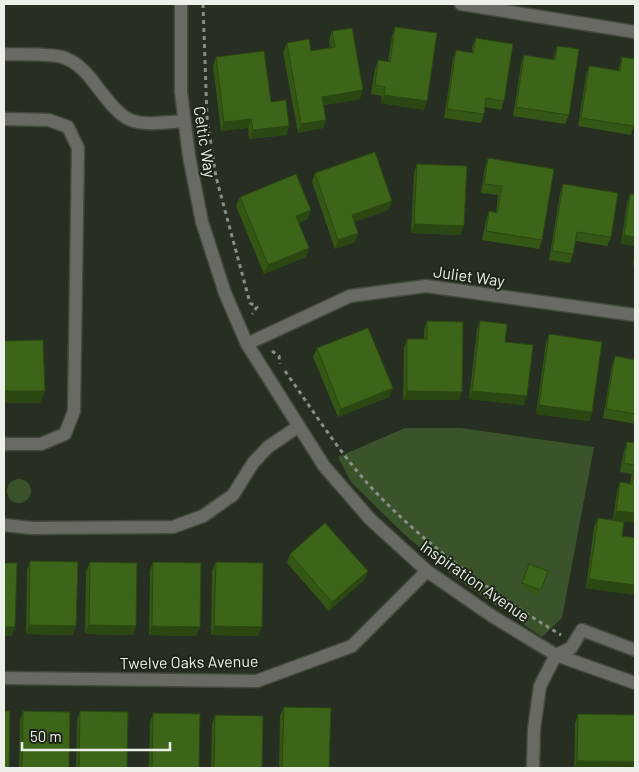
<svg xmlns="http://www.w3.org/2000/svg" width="639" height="772" font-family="Barlow,sans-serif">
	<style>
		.green { fill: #3b532a }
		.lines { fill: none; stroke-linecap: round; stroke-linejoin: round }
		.minor-casing { stroke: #424a3d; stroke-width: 15 }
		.path { stroke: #888f84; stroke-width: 3; stroke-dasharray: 4 4; stroke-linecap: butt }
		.minor { stroke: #676b64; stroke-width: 12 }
		.wall { fill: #345716 }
		.shaded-wall { fill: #2b4712 }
		.building { fill: #3d651a; stroke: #2b4712 }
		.labels { text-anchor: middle; stroke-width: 4; stroke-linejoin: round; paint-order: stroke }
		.street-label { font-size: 16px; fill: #ebf1e8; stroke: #1d2518 }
	</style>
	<rect width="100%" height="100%" fill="#262f21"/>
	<path class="green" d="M405,428H461L594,447L562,618L542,637L450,574L404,534L351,482L338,457Z
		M7 491a12 12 0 1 1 24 0a12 12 0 1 1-24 0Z"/>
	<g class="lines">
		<defs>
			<path id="minor" d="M181,4V92L189,156L202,222L225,293L247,344L324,466L370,519L427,571L492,616L556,655L635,683
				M461,4L635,32
				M4,54C18,55 53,53 65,58C76,62 85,71 92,80C127,126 127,126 184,121
				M4,119L49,120L68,127L78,148L74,411L65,434L41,444H4
				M247,344L350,296L426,286L635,315
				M4,525L32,528L173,527L203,516L233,495L253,463L268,447L299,426
				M4,678L257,681L352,646L427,571
				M533,768L534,729L540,686L556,655L571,648L582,630L635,650"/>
		</defs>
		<use href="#minor" class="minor-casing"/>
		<path class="path" d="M203,4L207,118L216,177L250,303L257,307L252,314
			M272,351L279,356L280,364
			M285,371C312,409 337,449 368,484C423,544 492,593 561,635"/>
		<use href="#minor" class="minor"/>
	</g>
	<path class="wall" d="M395,27L424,110L381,103L382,96L371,94L375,69L378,60L388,62L392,36Z
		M332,31L360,99L324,105L326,120L323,128L298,133L283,52L287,43L311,51L330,48L329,40Z
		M476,38L504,101L501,110L485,107L484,114L481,123L444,118L453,59L456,50L472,53V47Z
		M557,46L569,115L565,124L513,116L521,64L524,55L553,60Z
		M216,57L271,102L289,126L286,135L249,139L248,128L221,131L213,66Z
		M622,57L634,126L631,135L578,126L586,75L589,66L618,70Z
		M488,158L542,240L539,249L482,240L486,220L489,211L496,212L498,195L481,193L485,167Z
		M417,164L460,235L411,233L414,173Z
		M315,173L392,201L388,210L354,222L358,233L355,242L335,249L312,182Z
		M563,184L611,237L607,246L576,241L573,254L570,263L549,260L560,193Z
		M630,194L635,246L621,244L627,203Z
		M240,197L308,219L299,223L306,257L264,274L236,206Z
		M635,248V266L633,265Z
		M427,321L459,400H403L404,348L407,339H424V330Z
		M480,321L505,342L524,405L469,399L477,330Z
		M549,334L592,412L589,421L536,414L546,343Z
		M317,348L389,397L338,417L313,357Z
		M615,356L635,360V424L603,418L612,365Z
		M627,442L635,443V523L613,520L617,491L620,482L630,483L632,474L620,472L624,451Z
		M598,518L622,536L635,538V595L586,588L594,527Z
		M290,554L368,571L364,580L329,611L287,563Z
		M30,561L73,635L26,634L27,570Z
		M90,562L133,635L85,634L86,571Z
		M153,562L200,627L196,636L149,635L150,571Z
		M216,562L258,636L211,635L212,571Z
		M529,564L548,571L539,595L520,587Z
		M284,707L329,768H279L280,716Z
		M23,711L69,768H19L20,720Z
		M80,711L127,768H76L77,720Z
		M153,713L199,768H149L150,722Z
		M578,714L635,768H574L575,723Z
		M215,715L262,768H211L212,724Z"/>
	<path class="shaded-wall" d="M363,90L360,99L319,106L322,97Z
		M384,95L427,101L424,110L381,103Z
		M251,119L248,128L221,131L224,122Z
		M326,120L323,128L298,133L301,124Z
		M289,126L286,135L249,139L253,130Z
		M392,201L388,210L349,224L352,215Z
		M311,210L308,219L293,225L296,216Z
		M414,224L464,226L460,235L411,233Z
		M358,233L355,242L335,249L338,240Z
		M624,235L635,237V246L621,244Z
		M309,248L306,257L264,274L268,265Z
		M635,258V266L633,265Z
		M393,388L389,397L338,417L341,409Z
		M4,391H45L40,403H4Z
		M407,391L462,392L459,400H403Z
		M472,391L527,396L524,405L469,399Z
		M539,405L592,412L589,421L536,414Z
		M616,511L635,513V523L613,520Z
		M368,571L364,580L329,611L332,602Z
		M589,579L635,585V595L586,588Z
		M29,625L76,626L73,635L26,634Z
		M89,625L136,626L133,635L85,634Z
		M152,626L200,627L196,636L149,635Z
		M214,626L262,627L258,636L211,635Z
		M4,627H15L12,636H4Z
		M577,761L635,762V768H574Z"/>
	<path class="building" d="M395,27L437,33L427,101L384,95L385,87L375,85L378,60L390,62Z
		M352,28L363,90L322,97L326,120L301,124L287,43L309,39L311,51L335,47L332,31Z
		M476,38L513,44L504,101L486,98L484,114L447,109L456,50L473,53Z
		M557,46L579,49L569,115L516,107L524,55L555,60Z
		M264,51L271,102L286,100L289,126L253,130L251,119L224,122L216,57Z
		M622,57L635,59V117L634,126L581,118L589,66L620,71Z
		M375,152L392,201L352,215L358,233L338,240L315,173Z
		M488,158L554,169L542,240L486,231L489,211L497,213L502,186L484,184Z
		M417,164L467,166L464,226L414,224Z
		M296,174L311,210L296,216L309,248L268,265L240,197Z
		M563,184L618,193L611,237L577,232L573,254L552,251Z
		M630,194L635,195V237L624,235Z
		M427,321L463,322L462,392L407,391V339H427Z
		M480,321L507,324L505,342L533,345L527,396L472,391Z
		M368,328L393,388L341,409L317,348Z
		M549,334L602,342L592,412L539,405Z
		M43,340L45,391H4V341Z
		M615,356L635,360V414L606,409Z
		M627,442L635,443V513L616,511L620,482L632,484L635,465L624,463Z
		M598,518L624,522L622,536L635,538V585L589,579Z
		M325,523L368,571L332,602L290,554Z
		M30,561L78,562L76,626L29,625Z
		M90,562L137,563L136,626L89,625Z
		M153,562L201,563L200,627L152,626Z
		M216,562L263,563L262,627L214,626Z
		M4,563H17L15,627H4Z
		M529,564L548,571L541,590L522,583Z
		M284,707L331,708L329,768H282Z
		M4,711H10L9,768H4Z
		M23,711L70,712L69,768H22Z
		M80,711L128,712L127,768H79Z
		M153,713L200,714L199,768H152Z
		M578,714L635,715V762L577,761Z
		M215,715L263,716L262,768H214Z"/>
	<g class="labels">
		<g class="street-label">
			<text transform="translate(205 142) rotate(81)" y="6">Celtic Way</text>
			<text transform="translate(469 276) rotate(8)" y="6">Juliet Way</text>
			<text transform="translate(475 581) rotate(35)" y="6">Inspiration Avenue</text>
			<text transform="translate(189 662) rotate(-1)" y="6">Twelve Oaks Avenue</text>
		</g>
	</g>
	<rect width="639" height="772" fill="none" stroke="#ebf1e8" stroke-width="10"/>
	<path d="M22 742v8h148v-8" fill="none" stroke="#ebf1e8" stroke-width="2.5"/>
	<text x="30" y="742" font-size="15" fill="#ebf1e8" stroke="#1d2518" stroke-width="4" paint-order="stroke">50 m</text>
</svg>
